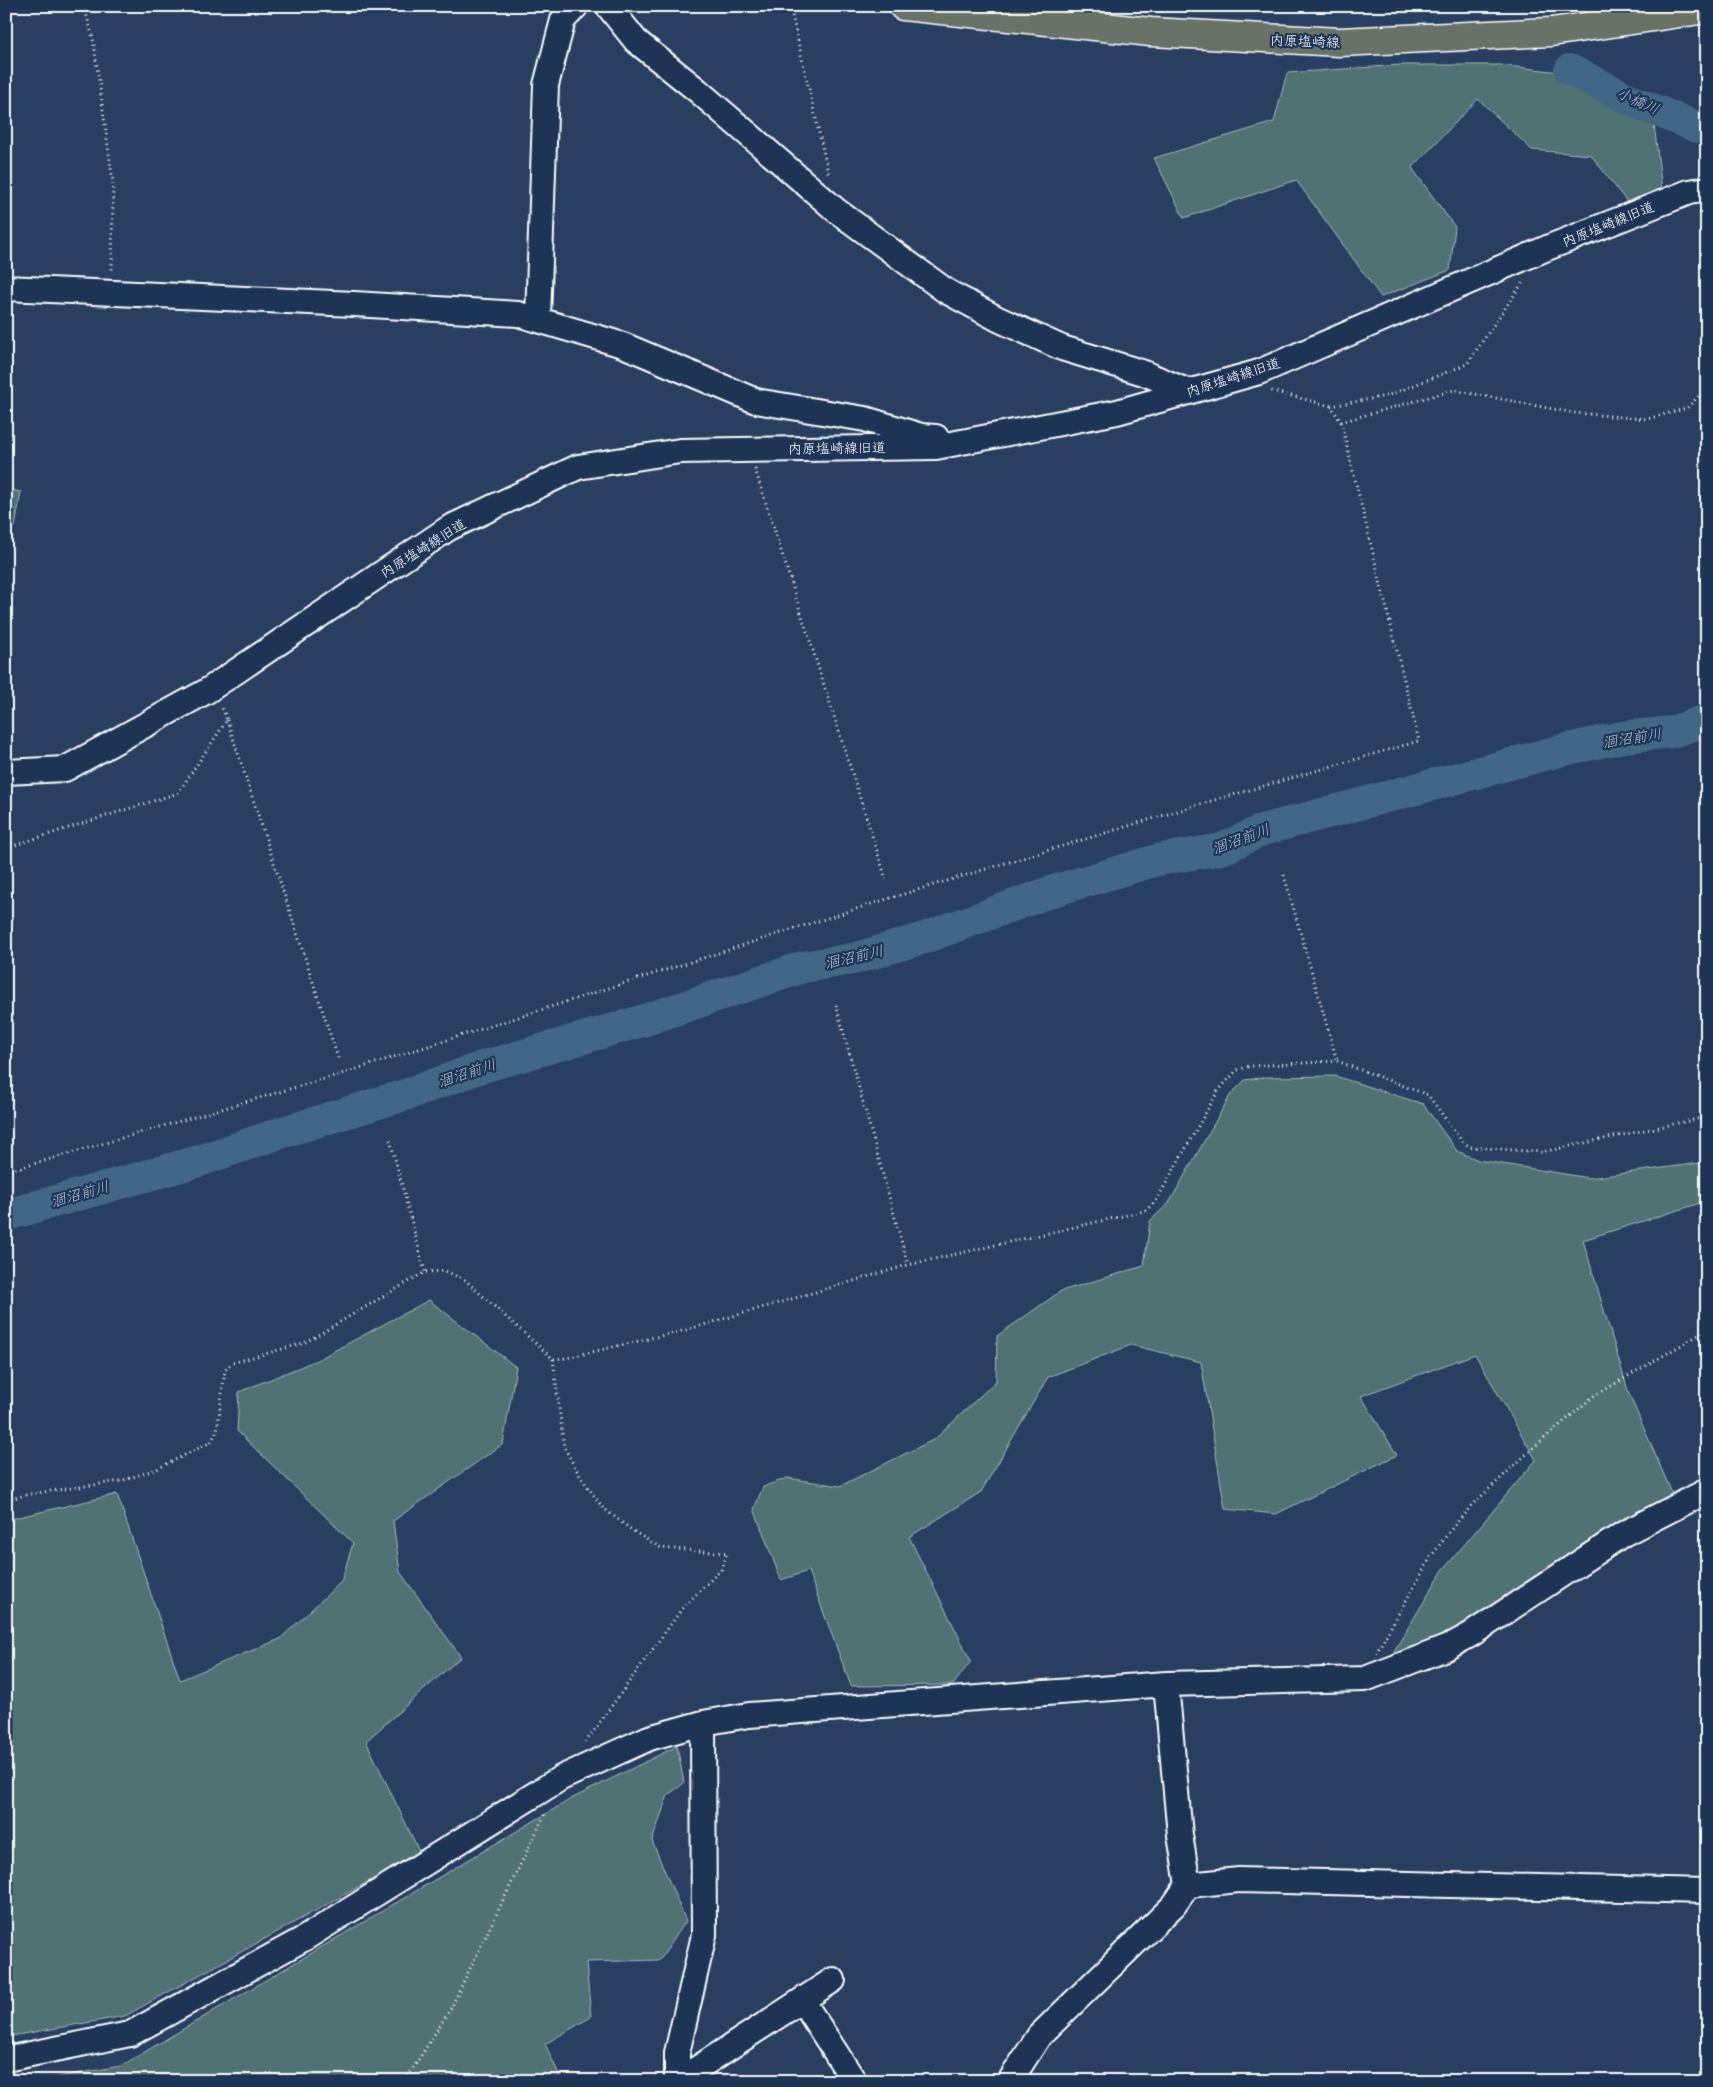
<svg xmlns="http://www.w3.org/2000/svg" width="1713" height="2087" font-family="Kalam,'Klee One',sans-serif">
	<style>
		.green { fill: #507272; stroke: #a8b8b8 }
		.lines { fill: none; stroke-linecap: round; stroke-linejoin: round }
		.river { stroke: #3f6786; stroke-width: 32 }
		.minor-casing { stroke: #fff; stroke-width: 28 }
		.major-casing { stroke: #fff; stroke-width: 31 }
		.path { stroke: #fff; stroke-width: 3; stroke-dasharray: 1 4; stroke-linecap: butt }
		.minor { stroke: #1d3557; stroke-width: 24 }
		.major { stroke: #697266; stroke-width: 28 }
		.labels { text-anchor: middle; stroke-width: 4.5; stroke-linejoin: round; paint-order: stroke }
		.street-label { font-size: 14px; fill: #fff; stroke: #1d3557 }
		.water-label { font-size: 15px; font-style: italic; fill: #b2c2cf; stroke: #1d3557 }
	</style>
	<rect width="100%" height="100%" fill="#283f62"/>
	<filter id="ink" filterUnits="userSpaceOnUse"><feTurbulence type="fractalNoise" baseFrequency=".02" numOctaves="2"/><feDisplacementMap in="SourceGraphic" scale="10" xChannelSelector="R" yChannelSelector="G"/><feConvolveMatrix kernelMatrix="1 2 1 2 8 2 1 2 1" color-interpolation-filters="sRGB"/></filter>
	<g filter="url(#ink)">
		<path class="green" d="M1401,65H1500L1560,72L1591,97L1653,116L1662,190L1627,202L1591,155L1532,150L1478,99L1412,168L1455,227L1450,270L1381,297L1296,180L1184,218L1154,158L1274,122L1287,73Z
			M6,489L21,492L15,527L6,526Z
			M1335,1076L1423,1104L1457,1151L1478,1160L1589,1178L1707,1162V1201L1583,1240L1629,1394L1674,1498L1454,1632L1391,1656L1443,1570L1536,1460L1475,1354L1361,1396L1397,1455L1276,1514L1225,1509L1201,1362L1131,1345L1048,1377L981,1492L909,1537L971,1661L953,1685L851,1686L808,1571L781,1580L754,1509L763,1487L787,1478L840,1486L935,1439L996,1381L997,1336L1061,1291L1144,1266L1150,1221L1169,1203L1231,1094L1245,1080L1266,1077Z
			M429,1300L516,1367L503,1444L393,1521L400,1572L461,1657L366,1741L420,1853L125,2016L6,2037V1520L117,1494L180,1680L280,1639L341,1582L353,1543L237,1431L239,1392L317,1360Z
			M677,1746L684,1783L668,1795L652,1841L686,1921L660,1960L586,1962L591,2017L545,2044L562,2081H35L121,2066L571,1799Z"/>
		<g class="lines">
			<path class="river" d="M1570,70L1637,103L1697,127L1707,125
				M6,1215L199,1161L280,1133L408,1094L482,1067L642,1021L803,967L853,959L924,938L1050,892L1157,860L1222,849L1262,830L1559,751L1623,737L1672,732L1707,720"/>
			<defs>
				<path id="minor" d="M608,6L636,41L697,90L837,211L946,291L998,319L1062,348L1144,373L1189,392
					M6,288L354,304L518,314L623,345L756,401L865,419L921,436L936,437
					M538,319L546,85L563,20L576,6
					M6,772L65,769L207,691L449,528L578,467L680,451L936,447L1117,412L1259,372L1547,248L1689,192L1707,189
					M1188,1885L1239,1880L1707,1891
					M802,2000L854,2081
					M6,2059L130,2034L305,1938L561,1778L649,1738L703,1723L749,1715L1166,1684L1365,1679L1446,1648L1470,1635L1623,1534L1707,1491
					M677,2081V2053L704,1935L703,1723
					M678,2081L833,1980
					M1010,2081L1039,2036L1174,1905L1188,1885L1180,1835L1166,1684"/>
				<path id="major" d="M903,6L1151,32L1340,42L1551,32L1707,9"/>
			</defs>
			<use href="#minor" class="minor-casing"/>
			<use href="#major" class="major-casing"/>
			<path class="path" d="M84,6L93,38L113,182L112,273
				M790,6L829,176
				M1331,406L1387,396L1467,364L1523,282
				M1341,422L1454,390L1574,413L1647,419L1687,408L1707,388
				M755,469L886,879
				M227,720L338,1058
				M6,848L178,793L227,720L221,705
				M1284,875L1337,1061
				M836,1005L908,1265
				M390,1140L425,1272
				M6,1172L341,1074L884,900L1191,807L1419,741L1341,422L1331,406L1268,390
				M553,1359L564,1447L580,1476L603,1508L633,1531L661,1548L727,1553L721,1570L684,1606L585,1743
				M6,1500L30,1494L121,1481L157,1469L211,1442L217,1431L225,1370L232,1363L304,1343L425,1272L445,1271L465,1280L553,1359L566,1358L686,1330L908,1265L1145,1211L1156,1201L1218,1091L1237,1070L1251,1066L1337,1061L1428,1095L1461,1140L1470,1147L1542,1152L1707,1117
				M1376,1653L1431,1557L1449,1532L1471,1506L1533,1448L1594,1396L1707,1330
				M405,2081L451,2008L546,1812"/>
			<use href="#minor" class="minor"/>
			<use href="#major" class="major"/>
		</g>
	</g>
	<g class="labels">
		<g class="street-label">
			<text transform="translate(1305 41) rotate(2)" y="5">内原塩崎線</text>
			<text transform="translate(1608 224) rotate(-22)" y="5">内原塩崎線旧道</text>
			<text transform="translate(1233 377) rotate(-18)" y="5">内原塩崎線旧道</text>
			<text transform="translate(837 448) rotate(-1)" y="5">内原塩崎線旧道</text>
			<text transform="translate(423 548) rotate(-32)" y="5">内原塩崎線旧道</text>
		</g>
		<g class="water-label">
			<text transform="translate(1638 101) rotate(24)" y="5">小橋川</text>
			<text transform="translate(1632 738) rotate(-9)" y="5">涸沼前川</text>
			<text transform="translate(1241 839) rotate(-20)" y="5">涸沼前川</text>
			<text transform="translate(854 957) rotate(-13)" y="5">涸沼前川</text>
			<text transform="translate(467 1073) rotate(-18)" y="5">涸沼前川</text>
			<text transform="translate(80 1194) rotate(-16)" y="5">涸沼前川</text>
		</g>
	</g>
	<rect width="1713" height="2087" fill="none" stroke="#1d3557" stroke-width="25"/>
	<rect x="12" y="12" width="1688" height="2062" fill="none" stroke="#fff" stroke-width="2" filter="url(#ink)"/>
</svg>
